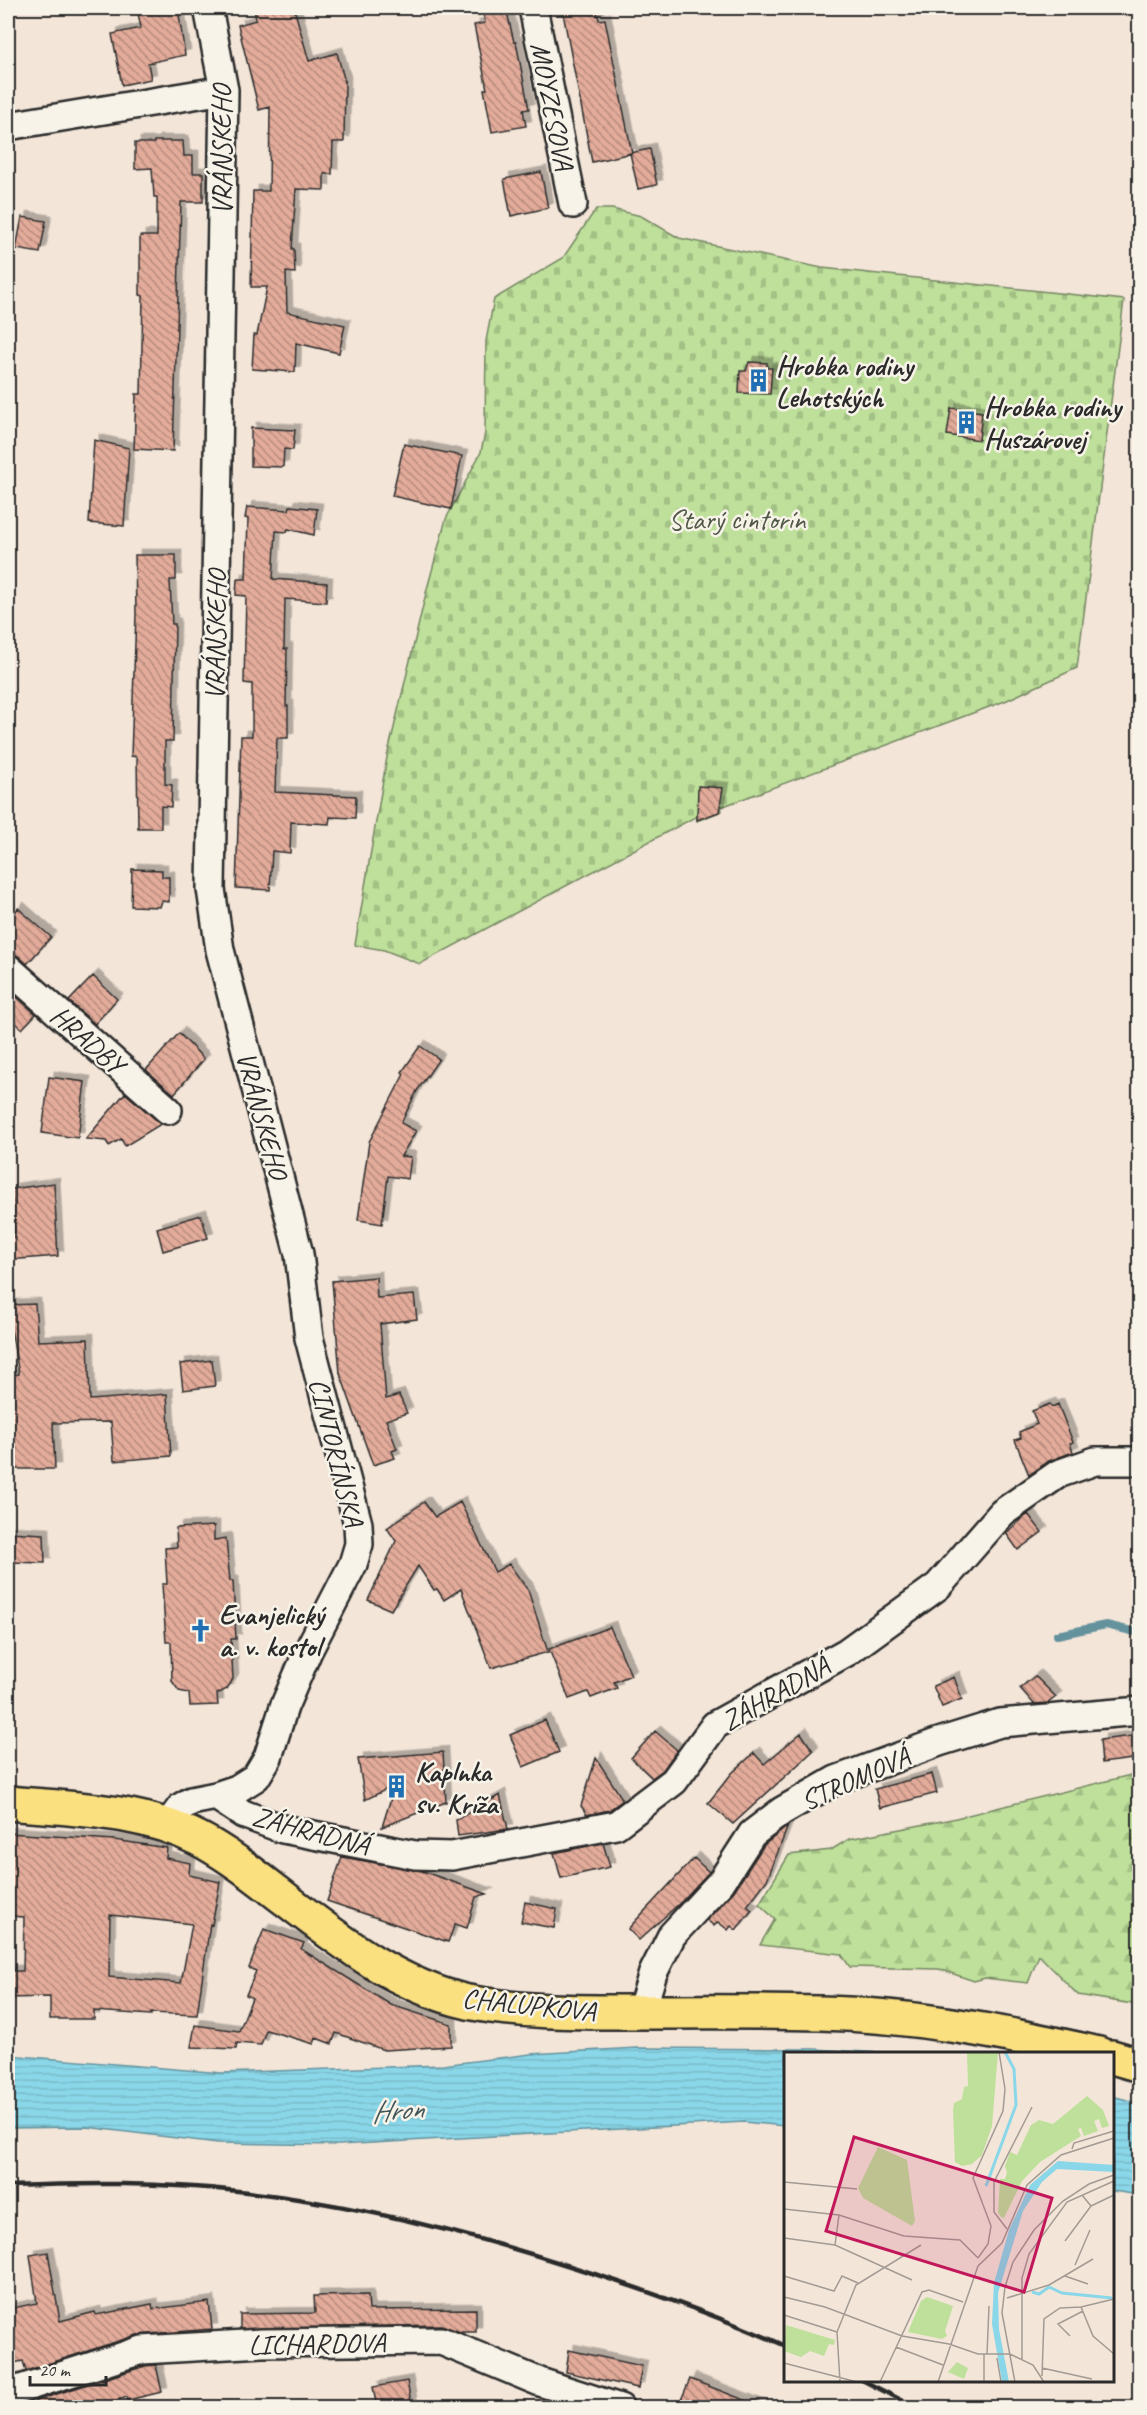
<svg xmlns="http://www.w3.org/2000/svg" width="1147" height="2415" font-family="Caveat,sans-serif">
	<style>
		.forest { fill: url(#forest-firs); stroke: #748662; stroke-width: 1.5 }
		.cemetery { fill: url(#cemetery-stones); stroke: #748662; stroke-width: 1.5 }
		.water { fill: url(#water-rules); stroke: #64929d; stroke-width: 1.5 }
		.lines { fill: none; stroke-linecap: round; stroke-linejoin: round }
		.stream { stroke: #64929d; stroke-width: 8 }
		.building { fill: url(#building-back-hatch); stroke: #2b2b2b; stroke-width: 1.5; fill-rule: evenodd; filter: url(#shadow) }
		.street-casing { stroke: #2b2b2b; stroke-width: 32 }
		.primary-casing { stroke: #2b2b2b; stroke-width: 38 }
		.street { stroke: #f7f3e8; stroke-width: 27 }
		.primary { stroke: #fbe080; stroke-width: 33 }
		.rail { stroke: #2b2b2b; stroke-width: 4.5 }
		.labels { text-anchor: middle; stroke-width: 5; stroke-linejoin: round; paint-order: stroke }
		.street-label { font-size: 28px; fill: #2b2b2b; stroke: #f7f3e8 }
		.poi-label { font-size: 28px; font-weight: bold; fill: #2b2b2b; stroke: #f7f3e8; text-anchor: start }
		.park-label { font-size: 28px; fill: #505847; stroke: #f7f3e8 }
		.water-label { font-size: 30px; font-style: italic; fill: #43565a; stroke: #f7f3e8 }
		.inset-river { fill: none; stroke: #8ad7e9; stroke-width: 3 }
		.inset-road { fill: none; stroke: #a39b93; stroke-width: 1.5 }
		.view { fill: #c2185b; fill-opacity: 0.15; stroke: #c2185b; stroke-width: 3 }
		.inset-edge { fill: none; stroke: #2b2b2b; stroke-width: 3 }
	</style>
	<defs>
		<pattern id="forest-firs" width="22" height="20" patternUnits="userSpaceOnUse" patternTransform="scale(1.5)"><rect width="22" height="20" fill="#bee09a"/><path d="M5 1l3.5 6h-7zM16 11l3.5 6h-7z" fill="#a3c085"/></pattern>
		<pattern id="cemetery-stones" width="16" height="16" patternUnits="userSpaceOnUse" patternTransform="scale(1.5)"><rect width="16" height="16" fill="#bee09a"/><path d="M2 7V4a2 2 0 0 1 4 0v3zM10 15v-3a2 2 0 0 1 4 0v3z" fill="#a3c085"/></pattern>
		<pattern id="water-rules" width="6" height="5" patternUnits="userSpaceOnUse" patternTransform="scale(1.5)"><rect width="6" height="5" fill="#8ad7e9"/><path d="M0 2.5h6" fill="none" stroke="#77b9c8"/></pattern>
		<pattern id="building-back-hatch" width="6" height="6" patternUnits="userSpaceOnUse" patternTransform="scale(1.5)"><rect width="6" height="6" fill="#e2ab9a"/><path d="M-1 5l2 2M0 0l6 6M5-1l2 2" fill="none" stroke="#b78b7e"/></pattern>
		<filter id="shadow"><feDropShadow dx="5.5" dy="-5.5" stdDeviation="0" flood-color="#0004"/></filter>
	</defs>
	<rect width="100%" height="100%" fill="#f3e5d8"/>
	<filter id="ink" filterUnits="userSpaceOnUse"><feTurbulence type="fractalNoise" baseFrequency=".0167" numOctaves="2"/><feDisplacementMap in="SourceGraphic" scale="12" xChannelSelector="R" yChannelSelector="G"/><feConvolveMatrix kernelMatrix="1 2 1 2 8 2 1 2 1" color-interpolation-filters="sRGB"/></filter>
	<g filter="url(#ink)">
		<path class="forest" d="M1139,1773V2005L1078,1995L1039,1955L1028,1983L985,1978L974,1981L939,1969L850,1967L841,1954L760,1945L775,1919L759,1904L789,1855L831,1850L849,1839L952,1819Z"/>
		<path class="cemetery" d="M596,209H612L641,216L679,238L822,268L1124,300L1077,668L1005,701L721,807L722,811L697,821V816L420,964L384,950L355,945L387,757L427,589L446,519L481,452L485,433L486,341L494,299L563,258Z"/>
		<path class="water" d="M637,2048L814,2049L884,2053L786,2054L785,2126L744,2122L338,2145L218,2143L86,2127L8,2128V2055L222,2073L443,2065L531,2054Z
			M1112,2096L1139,2103V2195L1113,2191Z"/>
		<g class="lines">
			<path class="stream" d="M1057,1635L1106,1625L1140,1633"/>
		</g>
		<path class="building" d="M137,8H178L185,55L148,63L151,79L122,85L112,34L141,28Z
			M254,8H294L309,61L337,53L345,82L344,142H333L332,174H324V190L296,189L292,249H294L295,273L286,272L287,312L345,325L339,353L296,343L295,372L252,369L254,335H257L267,287H251L253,191H269L270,107L259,110L238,25L256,20Z
			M482,8H506L514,42H516L529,109L523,110L526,126L492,132L484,89H487L474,25L485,23Z
			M562,8H596L599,20L605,19L632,153L592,162Z
			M154,141H183L184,156H193V173H203V202H181L173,451L134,449L136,394H141L143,296L140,295V236H157V197H154L152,168L135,169V143H154Z
			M650,149L657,185L638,189L630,153Z
			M541,172L548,208L511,216L504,179Z
			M22,217L46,221L40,253L16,249Z
			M749,362L767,363V368H772L770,394L739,393L740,371H746Z
			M951,408L982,412L979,440L947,435Z
			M251,428L295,430L293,450L284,449L283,467L251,466Z
			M94,440L129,448L124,526L89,523Z
			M404,444L462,456L451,509L392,496Z
			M290,506L317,509L314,535L288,529L287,532L276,531L273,579L327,583L326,602L285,599L284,649H287L286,706H288V738H277L275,792L356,796L355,818L330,817L329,824L291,822L290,853L272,851L270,890L236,888L241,736H252V684L244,683L246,596L236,595L237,579H246L248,519L245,518L247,507L289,510Z
			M135,555H176V580H170L172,624H175L173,741H165V784L172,785L171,807L161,806V828H138L137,757L131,756L136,614Z
			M698,786L723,788L719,812L697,820Z
			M132,869L162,870V877H169V902L162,901L160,907L131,906Z
			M18,908L51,937L27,964L18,956L8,953V922Z
			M93,976L117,999L95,1024L69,1001Z
			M8,989L36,1014L22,1029L8,1015Z
			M179,1033L204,1059L174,1094L146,1070Z
			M420,1046L439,1059L417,1091L401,1123L416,1131L401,1156L411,1157L408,1179L388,1176L382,1224L358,1220L369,1142L404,1074L402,1072Z
			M49,1077L85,1082L78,1138L42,1133Z
			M125,1093L161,1124L125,1146L121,1139L109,1146L106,1141L86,1139Z
			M54,1183L58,1256L8,1260V1238L14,1237L12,1189Z
			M201,1215L208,1238L163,1251L157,1228Z
			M376,1277L377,1298L414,1295L417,1319L380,1324L386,1399L399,1395L407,1413L386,1420L397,1449L392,1451L395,1458L373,1465L340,1373L332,1281Z
			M35,1304L38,1341L88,1339L90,1400L167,1394L171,1456L114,1461L111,1422L53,1423L55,1469H8V1375L19,1374L11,1329H8V1305Z
			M212,1360L215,1386L183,1390L180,1364Z
			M1050,1404L1052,1407L1058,1404L1073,1442L1070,1443L1073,1452L1049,1461L1029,1475L1015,1440L1021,1438L1019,1432L1037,1424L1032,1411Z
			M424,1502L435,1517L460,1502L495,1572L509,1564L528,1590L548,1652L491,1668L461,1589L444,1600L437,1589L434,1590L418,1566L391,1610L368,1600L396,1541L387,1528Z
			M1028,1514L1042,1532L1018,1550L1006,1533Z
			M214,1526V1540L226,1538L230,1581H233L236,1639H231L233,1679L227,1689L217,1694L218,1705L190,1706L189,1693L179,1691L172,1681L171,1642H166L162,1584H167L165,1548L177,1547L176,1528Z
			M8,1532L44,1534L45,1563L8,1562Z
			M610,1627L631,1675L614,1682L617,1688L591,1698L588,1692L569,1699L549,1649Z
			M1035,1676L1056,1697L1048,1703L1034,1704L1020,1688Z
			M954,1677L962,1699L942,1707L933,1686Z
			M545,1720L559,1752L523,1767L510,1735Z
			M655,1731L677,1750L663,1770L652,1778L631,1758Z
			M801,1733L813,1751L733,1824L708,1803L732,1773L754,1753L764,1764Z
			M1140,1735V1758L1102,1763L1100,1740Z
			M443,1752L446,1802L382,1827L395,1785L365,1800L358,1759Z
			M596,1758L623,1800L609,1810L587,1815L581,1806Z
			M932,1774L937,1793L880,1808L875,1789Z
			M500,1795L508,1829L458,1836L456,1820Z
			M788,1826L767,1880L747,1906L752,1910L736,1930L731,1926L728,1930L718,1922L714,1926L707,1920L734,1891L764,1845Z
			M8,1833L114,1840L167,1848L166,1858L190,1863L189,1875L220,1882L212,1925L210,1924L197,2015L151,2013V2015L94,2011V2019H50V1997L8,1998V1971H23L24,1917L8,1916ZM110,1915L192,1924L181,1983L109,1977Z
			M603,1843L610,1867L561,1878L554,1853Z
			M342,1857L422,1871L487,1894L476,1897L467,1928L455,1924L448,1942L327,1901Z
			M694,1858L709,1872L682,1901L639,1940L628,1929Z
			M525,1902L557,1909L554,1928L521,1922Z
			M264,1929L304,1943L301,1949L391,2005L451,2024V2046L384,2050L336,2033L332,2044L316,2038L314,2044L266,2030L261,2045L237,2043L236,2049L191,2047L195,2025L239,2031L252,1998L246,1995L256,1971L249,1968Z
			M48,2252L60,2321L95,2312L96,2315L152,2304L153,2309L209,2302L212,2329L137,2335L26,2371L23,2361L8,2364V2309L37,2303L30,2255Z
			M368,2295L369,2310L476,2309V2332H460L441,2325L240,2329V2314L315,2313L314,2296Z
			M569,2350L642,2366L638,2388L566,2372Z
			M156,2365L162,2392L128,2400L127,2397L90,2408H37L35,2401L145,2366Z
			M690,2379L760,2406V2408H701L681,2400Z
			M407,2381L412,2408H377L373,2387Z"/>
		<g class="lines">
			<defs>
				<path id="street" d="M533,8L573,204
					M8,126L224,90
					M8,968L168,1110
					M216,1796L243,1814L283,1829L415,1855L452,1856L616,1825L674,1781L715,1725L847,1652L938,1586L1002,1513L1058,1474L1095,1461H1140
					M168,1825L181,1807L191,1801L216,1796L237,1789L256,1777L268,1757L284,1707L308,1651L353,1564L359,1544L358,1524L309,1338L299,1254L220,950L211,889L224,90L208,8
					M641,2012L653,1973L672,1935L721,1882L752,1834L782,1811L836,1780L939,1742L1000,1723L1140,1711
					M8,2393L142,2350L262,2343L441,2341L540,2382L620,2408"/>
				<path id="primary" d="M8,1803C72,1809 140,1809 199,1839C226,1853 251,1872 275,1891C335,1937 393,1985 468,2002C519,2012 572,2012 624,2012C689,2012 755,2011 820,2013C915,2015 1007,2033 1099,2054
					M1112,2057L1140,2065"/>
			</defs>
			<use href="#street" class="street-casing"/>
			<use href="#primary" class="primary-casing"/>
			<use href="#street" class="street"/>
			<use href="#primary" class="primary"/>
			<path class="rail" d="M8,2186C84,2183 161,2182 238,2191C352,2203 464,2232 573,2267C645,2290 716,2315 786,2346
				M862,2380L917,2408"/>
		</g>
	</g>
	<defs>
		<symbol id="building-bare" viewBox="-9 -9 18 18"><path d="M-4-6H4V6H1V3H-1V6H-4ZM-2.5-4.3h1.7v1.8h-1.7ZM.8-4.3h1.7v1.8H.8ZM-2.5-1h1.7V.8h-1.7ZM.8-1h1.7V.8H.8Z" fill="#1f6fb2" stroke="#f7f3e8" stroke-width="2.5" paint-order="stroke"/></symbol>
		<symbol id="church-bare" viewBox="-9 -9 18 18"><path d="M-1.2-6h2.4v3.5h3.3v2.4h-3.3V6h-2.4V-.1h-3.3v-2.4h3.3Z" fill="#1f6fb2" stroke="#f7f3e8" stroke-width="2.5" paint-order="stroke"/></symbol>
	</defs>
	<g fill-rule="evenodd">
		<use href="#building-bare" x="742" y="364" width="33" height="33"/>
		<use href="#building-bare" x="950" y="406" width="33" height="33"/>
		<use href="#church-bare" x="184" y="1614" width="33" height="33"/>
		<use href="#building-bare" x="380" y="1770" width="33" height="33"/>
	</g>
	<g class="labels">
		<g class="street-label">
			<text transform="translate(553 106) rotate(79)" y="10">MOYZESOVA</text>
			<text transform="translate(221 150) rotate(-90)" y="10">VRÁNSKEHO</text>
			<text transform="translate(215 635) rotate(-89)" y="10">VRÁNSKEHO</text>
			<text transform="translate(88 1039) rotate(41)" y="10">HRADBY</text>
			<text transform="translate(263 1115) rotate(75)" y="10">VRÁNSKEHO</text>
			<text transform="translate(337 1452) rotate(76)" y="10">CINTORÍNSKA</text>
			<text transform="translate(775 1693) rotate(-30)" y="10">ZÁHRADNÁ</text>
			<text transform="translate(855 1778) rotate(-24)" y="10">STROMOVÁ</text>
			<text transform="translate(311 1830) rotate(15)" y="10">ZÁHRADNÁ</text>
			<text transform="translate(529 2004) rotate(6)" y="10">CHALUPKOVA</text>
			<text transform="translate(317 2343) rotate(-1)" y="10">LICHARDOVA</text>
		</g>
		<g class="poi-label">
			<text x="776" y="375">Hrobka rodiny<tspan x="776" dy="32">Lehotských</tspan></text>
			<text x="984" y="416">Hrobka rodiny<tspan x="984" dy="32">Huszárovej</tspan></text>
			<text x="219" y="1624">Evanjelický<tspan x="219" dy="32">a. v. kostol</tspan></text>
			<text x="415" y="1781">Kaplnka<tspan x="415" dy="32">sv. Kríža</tspan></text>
		</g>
		<g class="park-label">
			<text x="737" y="529">Starý cintorín</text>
		</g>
		<g class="water-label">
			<text transform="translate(397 2110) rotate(-5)" y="10">Hron</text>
		</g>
	</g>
	<g transform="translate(784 2052)">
		<rect width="330" height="330" fill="#f3e5d8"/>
		<path d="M183,0H214L208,74L198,103L188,112L178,114L171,110L169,58L170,51L178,47L180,35L184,34ZM303,44L319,58L325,74L318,76L315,67L310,69L314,79L300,84L297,76L294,77L297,84L256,110L238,129L220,166L217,165L214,161L216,127H221L223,121L221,114L226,100L233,103L247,73L255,68L269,72Z" fill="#bee09a"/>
		<path d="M94,95L123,108L131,169L128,174L79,146L74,136Z" fill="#bee09a"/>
		<path d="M143,245L169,254L161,279L163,284L158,287L124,280L137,249ZM2,273L51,288L50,293L45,292L40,304L26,299L17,305L0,299ZM173,310L184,316L180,327L164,320Z" fill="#bee09a"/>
		<path d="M274,109L330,113V120L273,117L258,130L239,159L214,241L215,277L225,330H218L208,272L210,231L225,178L246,133Z" fill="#8ad7e9"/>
		<path class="inset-river" d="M202,134L232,53L230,17L221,0M248,240L255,242L265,235L278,241L328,246"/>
		<path class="inset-road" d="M288,97L290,91L330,79M0,130L73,137M298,143L307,154L330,143M0,157L55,163L120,184L176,188L194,206M223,177L210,160V130L248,55M0,186L51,193L128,228M281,189L307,154M51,193L55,163M194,206L204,192L207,174L189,126L219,59L221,37L215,0M291,213L306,178M0,224L50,239L58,224L74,231M281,224L304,232M0,245L41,255L118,284L165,292L194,302H226L249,313L260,330M223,246L265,233L309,207M297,255L330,247M0,263L53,280M53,280L72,233L137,193M53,280L56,330M286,284L274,272L299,259M112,295L159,313M200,302V330M203,302L205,254M213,306L217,330M238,307V226L245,202L283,150L330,129M0,311L73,330M258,316L308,327M258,324L260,267L276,256L297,255L309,284L330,302M96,330L138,240L145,238L179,250M154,330L194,214L218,191L243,133L277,103L330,86M231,330L218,261L221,235L229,210L250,178L279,149L305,132L330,123"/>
		<path class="view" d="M70,85L268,146L240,240L42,179Z"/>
		<rect width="330" height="330" class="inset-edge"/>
	</g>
	<rect width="1147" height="2415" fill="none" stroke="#f7f3e8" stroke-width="30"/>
	<rect x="15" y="15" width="1117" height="2385" fill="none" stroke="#2b2b2b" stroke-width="2" filter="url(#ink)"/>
	<path d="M30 2376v9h76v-9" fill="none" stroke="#2b2b2b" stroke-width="3"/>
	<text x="39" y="2376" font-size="18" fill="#2b2b2b" stroke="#f7f3e8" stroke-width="4.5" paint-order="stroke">20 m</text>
</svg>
